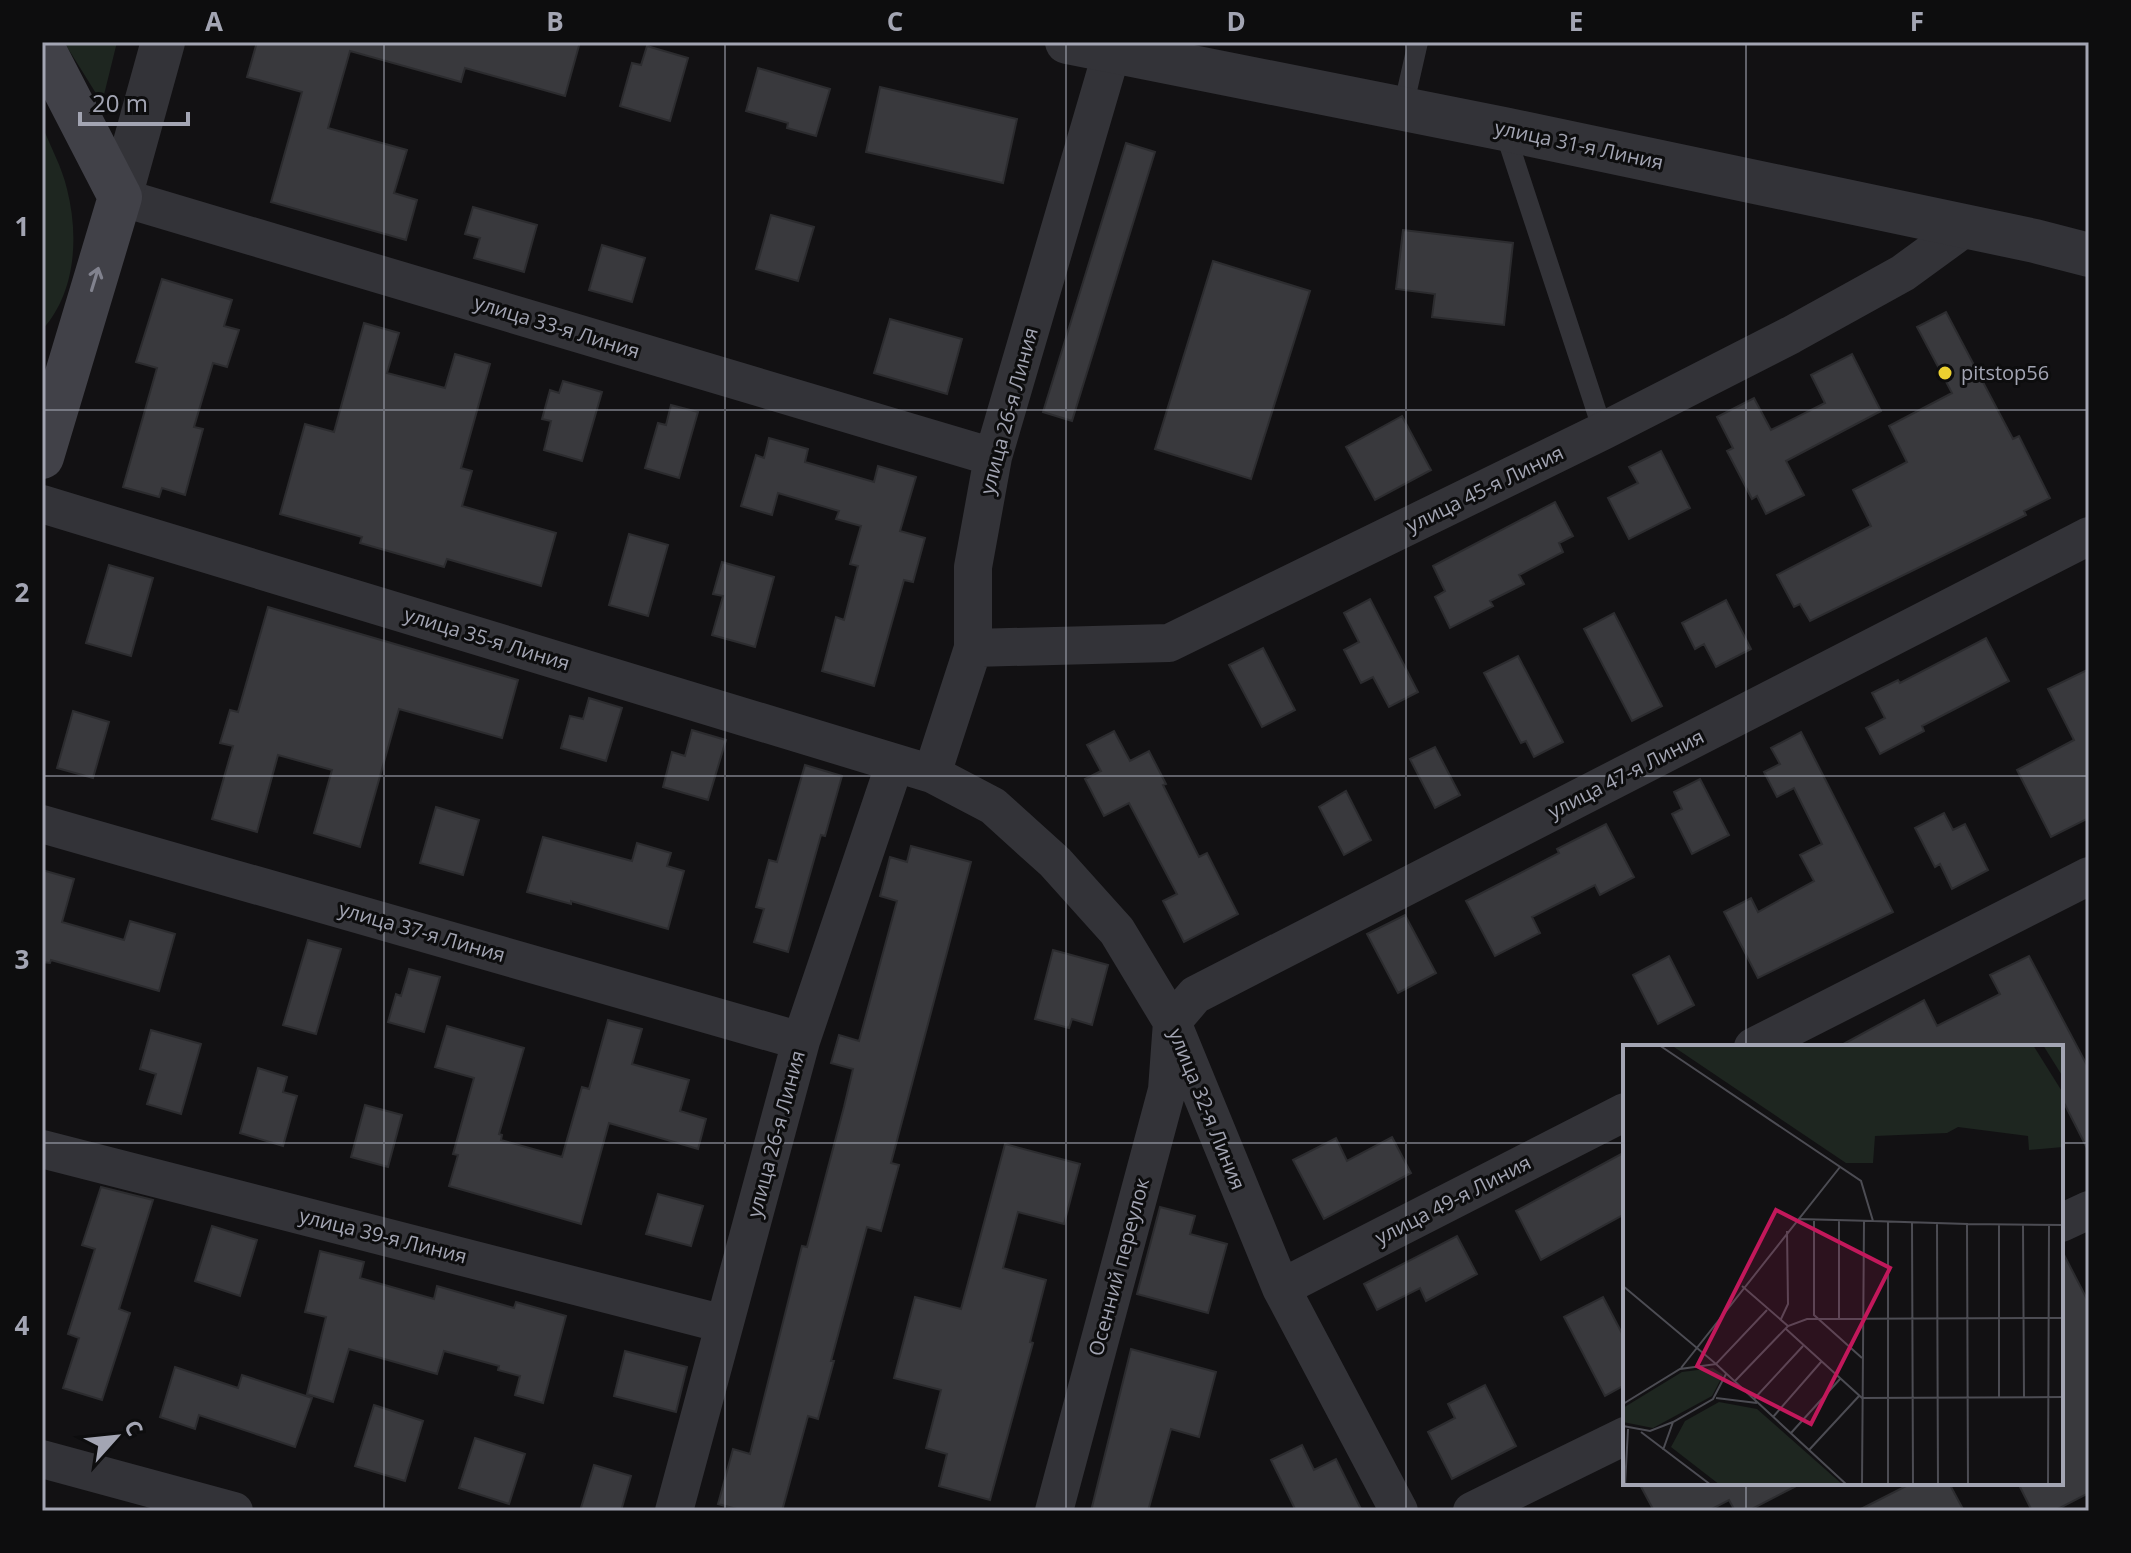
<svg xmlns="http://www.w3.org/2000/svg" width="2131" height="1553" font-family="'Open Sans',sans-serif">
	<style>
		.green { fill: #1e2620 }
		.building { fill: #39393d; stroke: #2c2c2f; stroke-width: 2 }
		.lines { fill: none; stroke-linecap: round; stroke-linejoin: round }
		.service { stroke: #333338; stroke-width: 20 }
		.minor { stroke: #333338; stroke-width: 38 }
		.tertiary { stroke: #333338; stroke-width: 44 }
		.secondary { stroke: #414148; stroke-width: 44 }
		.oneway { stroke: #81828e }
		.grid { fill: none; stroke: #a3a5b3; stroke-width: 2; stroke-opacity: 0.55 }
		.poi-dot { fill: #ecd030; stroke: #0d0d0e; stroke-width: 3 }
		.labels { text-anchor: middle; stroke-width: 6; stroke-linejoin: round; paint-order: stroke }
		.street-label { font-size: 20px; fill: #a3a5b3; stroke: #0d0d0e }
		.poi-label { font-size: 20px; fill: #a3a5b3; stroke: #0d0d0e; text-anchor: start }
		.inset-road { fill: none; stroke: #4c4c53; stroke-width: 2 }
		.view { fill: #c2185b; fill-opacity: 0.15; stroke: #c2185b; stroke-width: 4 }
		.inset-edge { fill: none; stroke: #a3a5b3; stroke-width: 4 }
		.neatline { fill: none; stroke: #a3a5b3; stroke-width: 3 }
		.grid-label { font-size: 26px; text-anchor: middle; font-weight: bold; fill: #a3a5b3 }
	</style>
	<rect width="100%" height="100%" fill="#121113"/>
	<path class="green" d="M64,42H117L102,103Z
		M42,125C50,146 62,167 67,189C79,236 76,293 42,330Z"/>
	<path class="building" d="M257,42H580L565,96L465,68L461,82L350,51L328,128L407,150L394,193L417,200L406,240L271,202L302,92L247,77Z
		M647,46L688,58L670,121L620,106L632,63L641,65Z
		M758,68L830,89L816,136L787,128L788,123L746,111Z
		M880,87L1017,119L1003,183L866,152Z
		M1126,143L1155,152L1072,421L1043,412Z
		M473,207L537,225L524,272L474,258L480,238L465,234Z
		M771,215L814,227L798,281L756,269Z
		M1403,230L1513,243L1504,325L1432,317L1435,294L1396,289Z
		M602,245L645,258L632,302L589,290Z
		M1213,261L1310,291L1251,479L1155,449Z
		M162,279L232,300L224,326L239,330L227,367L213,363L194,427L203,429L185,495L162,488L159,497L123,487L157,368L136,362Z
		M1946,312L2013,439L2019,436L2050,498L2024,511L2026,515L1810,621L1800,604L1794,607L1777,575L1871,526L1853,490L1907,462L1889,426L1952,393L1917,327Z
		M890,319L962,339L947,394L874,373Z
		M364,323L399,333L387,373L445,388L455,354L490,364L461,468L472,471L462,506L556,533L541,586L447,559L444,567L360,543L362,537L280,514L305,424L334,432Z
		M1852,354L1881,411L1786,461L1804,495L1766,514L1757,496L1752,499L1727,451L1733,448L1717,417L1754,398L1771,430L1825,403L1811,375Z
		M563,381L602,392L582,461L544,450L551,421L542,419L550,390L559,393Z
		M671,405L698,412L679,478L645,468L658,423L666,425Z
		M1402,416L1431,470L1375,500L1346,447Z
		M769,438L808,449L805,462L874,482L878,466L916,477L900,531L925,538L913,582L904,580L874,686L822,671L836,617L844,620L858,566L850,564L861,526L836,519L839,511L778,493L772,515L741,506L756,455L764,458Z
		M1661,451L1690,508L1629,539L1608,498L1638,483L1629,467Z
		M1555,502L1573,536L1559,543L1563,552L1519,575L1524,584L1490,601L1493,606L1450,628L1435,597L1445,591L1433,566Z
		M629,534L668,545L648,616L609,605Z
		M722,562L774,577L755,647L712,635L723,596L713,594Z
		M109,565L153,578L131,656L86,643Z
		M1370,599L1418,692L1389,707L1373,677L1361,683L1344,650L1359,642L1344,613Z
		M1726,600L1751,649L1716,667L1704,644L1695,649L1682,623Z
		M268,607L518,680L502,738L399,709L360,847L314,833L332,770L278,755L257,832L212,819L233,746L220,743L230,710L238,712Z
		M1614,613L1662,706L1632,721L1584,629Z
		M1986,638L2009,681L1922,726L1924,731L1880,754L1866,728L1885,718L1872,693L1898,680L1900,683Z
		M1263,648L1295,710L1262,727L1229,665Z
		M1518,656L1563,742L1534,757L1526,741L1521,743L1484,673Z
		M2089,669V818L2051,837L2017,770L2074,740L2048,689Z
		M589,698L622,708L606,761L561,748L570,716L583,719Z
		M73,711L109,722L93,778L57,768Z
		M692,730L726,740L708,800L663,787L672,752L685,756Z
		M1114,731L1130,761L1149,751L1166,784L1163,785L1199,857L1207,853L1238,914L1184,942L1163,901L1177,894L1129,803L1104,816L1085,779L1101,771L1087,745Z
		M1801,732L1893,912L1758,978L1724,912L1751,898L1758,912L1814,881L1800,855L1822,844L1794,788L1777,797L1764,772L1780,764L1771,748Z
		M1435,747L1460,795L1435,808L1410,759Z
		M805,765L842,776L825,836L821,835L788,952L754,942L764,909L756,907L769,860L777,862Z
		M1700,779L1729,835L1692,854L1672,814L1682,809L1674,792Z
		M1346,791L1371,840L1344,855L1319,807Z
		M436,807L479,820L463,875L420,863Z
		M1944,813L1953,830L1965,824L1988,870L1952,889L1940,864L1935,867L1915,828Z
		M1606,824L1634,877L1600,895L1595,885L1532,917L1540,933L1495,956L1466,901L1559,853L1557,849Z
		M543,837L632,861L637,843L671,853L667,866L684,871L668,929L571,901V904L527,892Z
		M911,846L971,862L891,1163L899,1165L881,1231L867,1227L831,1361H834L818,1419L808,1416L782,1511H744L718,1504L733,1449L750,1454L802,1246L807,1247L844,1107L853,1069L831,1063L839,1035L859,1041L897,901L880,896L890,857L907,862Z
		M42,870L74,879L62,922L124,940L130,921L175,934L159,991L51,960L50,963L42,962Z
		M1405,915L1436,973L1398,993L1367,934Z
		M308,940L341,949L316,1034L283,1025Z
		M1053,950L1108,965L1092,1025L1072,1019L1069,1028L1035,1019Z
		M1669,956L1694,1005L1658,1024L1633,975Z
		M2029,956L2089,1069V1152L2061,1097V1047H1838L1924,1000L1937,1026L2000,994L1990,975Z
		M409,969L440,977L424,1032L388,1022L396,994L401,996Z
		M608,1020L642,1029L632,1064L689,1080L680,1111L706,1119L698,1149L609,1123L581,1224L449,1186L458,1155L453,1154L474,1078L435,1067L447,1026L524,1048L499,1134L502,1135L501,1140L562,1157L582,1087L589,1089Z
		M151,1030L201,1044L181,1114L147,1104L156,1074L140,1069Z
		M258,1068L287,1077L283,1092L297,1096L283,1146L240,1133Z
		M365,1105L402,1115L388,1167L351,1157Z
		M1392,1137L1411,1173L1324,1219L1293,1160L1336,1138L1347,1161Z
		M1005,1144L1080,1164L1064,1224L1018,1212L1003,1268L1046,1280L1030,1342L1033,1343L990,1500L939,1486L947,1454L926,1448L941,1390L894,1378L915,1297L961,1309Z
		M1625,1152V1214L1541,1260L1516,1211Z
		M101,1187L153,1200L119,1309L130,1313L102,1400L63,1388L79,1338L68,1334L95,1249L82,1245Z
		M658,1194L703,1206L691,1246L646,1234Z
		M1160,1207L1195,1216L1190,1234L1227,1244L1208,1313L1137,1294Z
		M212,1226L257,1240L240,1296L195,1281Z
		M1457,1236L1477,1274L1426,1301L1420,1288L1377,1310L1364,1284Z
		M2061,1249L2089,1303V1493L2054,1511H2032L2018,1483H2061Z
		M320,1251L364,1262L360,1278L434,1299L437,1286L514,1308L516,1302L566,1316L543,1403L515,1395L520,1376L498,1370L499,1366L444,1351L437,1374L349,1349L333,1402L307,1394L326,1317L305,1312Z
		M1603,1297L1625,1339V1385L1605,1396L1564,1317Z
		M1131,1349L1216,1372L1199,1437L1171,1429L1148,1511H1091Z
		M625,1351L687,1367L676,1412L614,1396Z
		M175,1367L238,1388L242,1375L312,1398L295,1447L199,1415L195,1429L160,1417Z
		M1485,1385L1516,1446L1452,1479L1428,1432L1455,1418L1448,1404Z
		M374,1405L423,1421L405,1481L355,1466Z
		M475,1438L525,1454L509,1504L459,1488Z
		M1302,1445L1314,1470L1336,1459L1362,1511H1296L1271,1460Z
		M594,1465L631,1476L621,1511H580Z
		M1639,1483H1802L1748,1511H1735L1729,1500L1708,1511H1654Z
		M1912,1483H1949L1964,1511H1857Z"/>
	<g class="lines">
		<path class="service" d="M1403,108L1418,42
			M1504,129L1603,431"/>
		<path class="minor" d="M120,197L993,457
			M42,504L932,774L993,806L1055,862L1117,931L1172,1022L1281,1288L1399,1511
			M973,648L1169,643L1603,431L1791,335L1903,273L1966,227
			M932,774L973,648V567L993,457L1112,51
			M42,824L801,1041
			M1753,1047L2089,876
			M42,1149L724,1324
			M2061,1223L2089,1210
			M1281,1288L1625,1112
			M42,1459L234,1511
			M674,1511L801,1041L895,763
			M1054,1511L1167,1090L1172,1022L1195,995L2089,536
			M1472,1511L1625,1436"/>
		<path class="tertiary" d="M1067,42L1504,129L2035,241L2089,255
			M120,197L163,42"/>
		<path class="secondary" d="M42,46L120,197L42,457"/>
	</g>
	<defs><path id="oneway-shaft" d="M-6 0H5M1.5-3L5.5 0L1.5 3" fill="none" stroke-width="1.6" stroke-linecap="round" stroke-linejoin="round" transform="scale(2)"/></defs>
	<use class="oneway" href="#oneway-shaft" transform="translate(95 279) rotate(-73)"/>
	<path class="grid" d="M384,42V1511M725,42V1511M1066,42V1511M1406,42V1511M1746,42V1047M42,410H2089M42,776H2089M42,1143H1625M2061,1143H2089M1746,1483V1511"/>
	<circle class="poi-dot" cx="1945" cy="373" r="8"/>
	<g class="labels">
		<g class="street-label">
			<text transform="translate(1579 145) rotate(12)" y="7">улица 31-я Линия</text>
			<text transform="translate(557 327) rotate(17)" y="7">улица 33-я Линия</text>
			<text transform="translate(1009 411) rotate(-75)" y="7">улица 26-я Линия</text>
			<text transform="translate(1485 489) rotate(-26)" y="7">улица 45-я Линия</text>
			<text transform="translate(487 639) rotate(17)" y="7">улица 35-я Линия</text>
			<text transform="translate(1626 774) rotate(-27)" y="7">улица 47-я Линия</text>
			<text transform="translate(422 932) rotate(16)" y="7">улица 37-я Линия</text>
			<text transform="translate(1207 1109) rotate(68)" y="7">улица 32-я Линия</text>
			<text transform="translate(776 1134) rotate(-75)" y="7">улица 26-я Линия</text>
			<text transform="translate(1453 1200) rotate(-27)" y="7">улица 49-я Линия</text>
			<text transform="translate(383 1236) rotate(14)" y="7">улица 39-я Линия</text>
			<text transform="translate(1119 1267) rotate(-75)" y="7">Осенний переулок</text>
		</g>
		<g class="poi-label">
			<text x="1961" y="380">pitstop56</text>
		</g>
	</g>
	<g transform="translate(1623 1045)">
		<rect width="440" height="440" fill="#121113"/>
		<path d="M48,0H410L440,48V102L406,105L405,91L335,82L324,88L252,91L250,118H223ZM420,0H440V32ZM90,323L100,330L89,351L30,383L0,377V363L59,327ZM96,357L134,364L220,440H97L48,402L62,376Z" fill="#1e2620"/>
		<path class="inset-road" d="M36,0L238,136L250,176L344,179L345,440M175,174L250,176M191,176V270L239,313M216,176V275M289,177L290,440M314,179L315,440M344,179L440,180M400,180L401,352M0,241L93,319L144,265M119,241L165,281M158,274L165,259L164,186M163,284L239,353L440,352M58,323L217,122M112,336L165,281L184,274L440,273M376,352V179M93,353L134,358M131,354L180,301M0,359L57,324L93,319L224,440M150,372L198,317M0,381L27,386L50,377L90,354L103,329M18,387L88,440M168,388L217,334M40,405L50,377M186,405L236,351M2,440L5,384M239,440L241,176M265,440V177M309,440L345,439M425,440L426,180"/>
		<path class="view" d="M153,165L267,223L188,379L74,321Z"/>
		<rect width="440" height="440" class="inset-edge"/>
	</g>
	<rect width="2131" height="1553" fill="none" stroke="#0d0d0e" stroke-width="88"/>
	<g transform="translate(116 1437) rotate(63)" stroke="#0d0d0e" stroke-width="6" paint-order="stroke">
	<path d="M0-6L14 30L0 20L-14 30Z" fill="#a3a5b3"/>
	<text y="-12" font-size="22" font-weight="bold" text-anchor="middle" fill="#a3a5b3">С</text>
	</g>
	<path d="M80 112v12h108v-12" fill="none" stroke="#a3a5b3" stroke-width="4"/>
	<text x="92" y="112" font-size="24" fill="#a3a5b3" stroke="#0d0d0e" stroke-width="6" paint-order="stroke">20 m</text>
	<rect x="44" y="44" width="2043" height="1465" class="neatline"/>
	<g class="grid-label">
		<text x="214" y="31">A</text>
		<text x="555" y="31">B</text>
		<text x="895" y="31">C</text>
		<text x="1236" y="31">D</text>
		<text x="1576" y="31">E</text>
		<text x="1917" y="31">F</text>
		<text x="22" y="236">1</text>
		<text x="22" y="602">2</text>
		<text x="22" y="969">3</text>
		<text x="22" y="1335">4</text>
	</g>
</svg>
